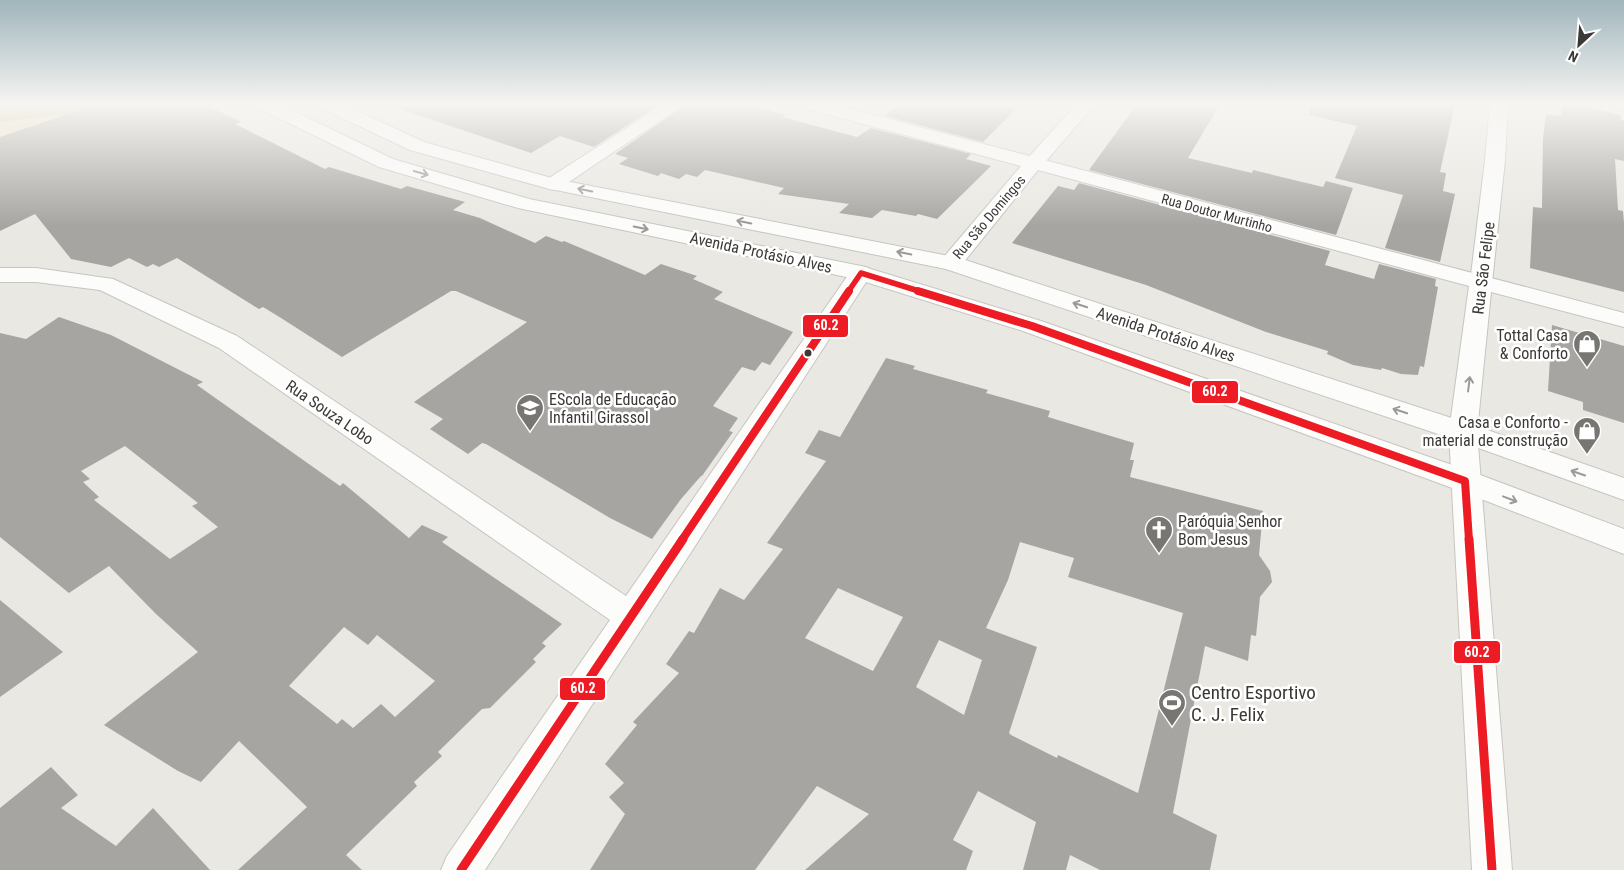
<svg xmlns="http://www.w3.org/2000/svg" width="1624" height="870" font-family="'Roboto Condensed',sans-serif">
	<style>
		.green { fill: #efdebc }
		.forest { fill: #d6bf8e }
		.building { fill: #a7a5a1; fill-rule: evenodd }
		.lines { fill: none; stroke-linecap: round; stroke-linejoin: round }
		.street-casing { stroke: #c7c5c1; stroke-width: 2 }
		.secondary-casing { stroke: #c7c5c1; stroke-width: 2 }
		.primary-casing { stroke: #c7c5c1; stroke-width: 2 }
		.street { fill: #fcfcfb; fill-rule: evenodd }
		.secondary { fill: #fcfcfb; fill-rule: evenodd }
		.primary { fill: #fcfcfb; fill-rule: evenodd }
		.bus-1-far2-casing { stroke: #fff; stroke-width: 8 }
		.bus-1-far1-casing { stroke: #fff; stroke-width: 11 }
		.bus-1-casing { stroke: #fff; stroke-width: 13 }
		.bus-1-far2 { stroke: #ed1c24; stroke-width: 5.5 }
		.bus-1-far1 { stroke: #ed1c24; stroke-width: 8 }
		.bus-1 { stroke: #ed1c24; stroke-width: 9 }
		.oneway { stroke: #9c9a98 }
		.bus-dot { fill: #3b3935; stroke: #fff; stroke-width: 2 }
		.labels { text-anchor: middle; stroke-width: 5; stroke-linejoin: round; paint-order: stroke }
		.far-street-label { font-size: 14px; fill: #3b3935; stroke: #fff }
		.street-label { font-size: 16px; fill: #3b3935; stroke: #fff }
		.poi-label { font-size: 16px; fill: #3b3935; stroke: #fff; text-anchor: end }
		.near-poi-label { font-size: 19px; fill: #3b3935; stroke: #fff; text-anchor: start }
		.line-badge { stroke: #fff; stroke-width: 2 }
		.badge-label { font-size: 14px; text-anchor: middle; font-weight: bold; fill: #fff }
	</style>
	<rect width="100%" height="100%" fill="#eae8e2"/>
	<path class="green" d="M0,104H97L0,137Z"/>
	<path class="forest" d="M0,104H97L67,114L0,122Z"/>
	<path class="building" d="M97,104H204L241,122L235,124L325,169L329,167L401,189L407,186L465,202L453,210L480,218L535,243L546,236L562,242L564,241L645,275L661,264L697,276L693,279L723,292L714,299L793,332L770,365L762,362L755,371L742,367L713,406L738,418L729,431L733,432L702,476H701L681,499L652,539L610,518L486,444L482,443L468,454L430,429L443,419L414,402L527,322L456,291H451L342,357L281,318L263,307L259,309L177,258L159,267L153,264L147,267L129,258L111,267L71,259L35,214L0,231V137Z
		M400,104H660L594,147L560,136L531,153L400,109Z
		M687,104H745L786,115L782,117L857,137L871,128L971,154L966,159L991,166L937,219L918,214L916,216L882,210L872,218L839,213L849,204L778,194L784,188L705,170L697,177L686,174L679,179L661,173L658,176L619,164L628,158L615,154Z
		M899,104H1021L983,142L885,116Z
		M1137,104H1220L1188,158L1252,173L1253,170L1323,187L1326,181L1353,188L1336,235L1089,170Z
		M1310,104H1455L1440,172L1446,173L1443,191L1455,194L1440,262L1385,248L1403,195L1335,178L1357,126L1309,115Z
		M1561,104H1572L1621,115V120L1624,121V161L1615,159L1618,210L1623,211L1624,223V292L1530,268L1533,207L1542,208L1543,138L1546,114L1561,116Z
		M1079,183L1330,251L1325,265L1374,279L1379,264L1436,279L1435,286L1438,287L1424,367L1420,366L1418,375L1401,374L1382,368L1381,370L1353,365L1327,354L1328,351L1266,332L1146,285L1012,243L1058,186L1074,190Z
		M59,317L111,335L203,382L197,385L340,486L343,483L409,538L422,525L448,537L442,542L562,624L542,643L546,646L533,659L536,662L490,708L482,709L438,752L442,756L414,782L417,786L346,855L362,870H238L307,807L239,741L201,782L178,771L104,725L198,652L156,614L109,566L69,593L0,537V333L26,339ZM125,446L198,503L192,506L218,527L170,559L94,500L99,497L83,482L90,479L81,471ZM344,627L368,645L377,635L435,681L395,717L381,704L353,728L342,719L337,724L289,686Z
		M1552,325L1624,346V423L1583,410V402L1548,391Z
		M886,358L915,366L913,369L988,390L986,393L1050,411L1048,417L1134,443L1130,460H1134L1130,477L1263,511L1259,555L1270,571L1272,582L1260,597L1256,636L1251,635L1248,661L1205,646L1173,813L1217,835L1210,870H1100L1070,855L1066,870H1023L1036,822L978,791L953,840L973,851L966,870H805L869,814L817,786L755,870H590L625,814L609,797L624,783L605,764L637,725L633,722L679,673L666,664L689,631L694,633L720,588L744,600L783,549L767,543L826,461L805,453L819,430L840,437ZM1020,542L1074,558L1068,577L1183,613L1138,793L1058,755L1057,758L1011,735L1009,733L1037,647L986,628L1008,580ZM838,588L903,617L873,671L805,638ZM939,640L982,660L964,715L916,687Z
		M0,600L63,652L0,697Z
		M51,767L78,795L61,808L116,846L153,808L210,870H0V808Z"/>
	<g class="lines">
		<defs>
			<path id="street" d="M664,104H685L560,188L553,190L546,188L543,184L546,180Z
				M1077,104H1095L1040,168L1033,170L1026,168L1023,164L1026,160Z
				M1490,104H1508L1505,160L1492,283L1489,288L1481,290L1473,288L1470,283L1485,160Z
				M861,266L869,268L872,273L485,870H441L447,856L610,620L219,348L100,290L36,282H0V268H36L113,279L237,336L626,596L853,268Z"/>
			<path id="secondary" d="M802,104H832L1624,313V327L1491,292L1477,432L1512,870H1472L1449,432L1469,286L1038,170L959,268L951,270L943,268L940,263L943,258L1021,166L804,108Z
				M1613,104H1624V110L1615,108Z"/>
			<path id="primary" d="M256,104H279L393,159L529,199L861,266L1041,321L1475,473L1624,529V554L1455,489L1023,331L856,279L518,208L379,167L258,108Z
				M319,104H342L424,142L555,179L959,258L1473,425L1624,478V500L1453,439L946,269L546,188L410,150L321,108Z"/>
		</defs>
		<use href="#street" class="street-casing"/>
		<use href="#secondary" class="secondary-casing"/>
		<use href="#primary" class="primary-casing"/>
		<use href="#street" class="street"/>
		<use href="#secondary" class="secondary"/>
		<use href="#primary" class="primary"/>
		<defs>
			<path id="bus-1-far2" d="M848,292L861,273L922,292"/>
			<path id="bus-1-far1" d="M918,291L1032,326L1465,481L1469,540
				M682,540L849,291"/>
			<path id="bus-1" d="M1469,539L1492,870
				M461,870L683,539"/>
		</defs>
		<use href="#bus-1-far2" class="bus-1-far2-casing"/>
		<use href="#bus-1-far1" class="bus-1-far1-casing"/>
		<use href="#bus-1" class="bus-1-casing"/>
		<use href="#bus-1-far2" class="bus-1-far2"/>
		<use href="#bus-1-far1" class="bus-1-far1"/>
		<use href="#bus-1" class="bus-1"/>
	</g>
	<defs><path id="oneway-shaft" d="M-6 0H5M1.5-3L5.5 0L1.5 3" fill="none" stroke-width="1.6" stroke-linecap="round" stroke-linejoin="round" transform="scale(1.25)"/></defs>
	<g class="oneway">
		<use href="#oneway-shaft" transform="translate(421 173) rotate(16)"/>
		<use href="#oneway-shaft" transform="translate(585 190) rotate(-169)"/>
		<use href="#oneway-shaft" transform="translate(744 222) rotate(-169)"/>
		<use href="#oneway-shaft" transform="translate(641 228) rotate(12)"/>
		<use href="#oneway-shaft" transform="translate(904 253) rotate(-169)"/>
		<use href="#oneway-shaft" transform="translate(1080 305) rotate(-162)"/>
		<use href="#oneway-shaft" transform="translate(1469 384) rotate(-83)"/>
		<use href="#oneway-shaft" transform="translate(1400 411) rotate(-162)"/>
		<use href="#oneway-shaft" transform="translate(1578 473) rotate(-161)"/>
		<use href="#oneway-shaft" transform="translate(1510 499) rotate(21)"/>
	</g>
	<linearGradient id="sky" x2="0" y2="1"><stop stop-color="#a0b5bc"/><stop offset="0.46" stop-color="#f6f5f2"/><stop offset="1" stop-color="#f6f5f2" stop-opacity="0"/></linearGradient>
	<rect width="1624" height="226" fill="url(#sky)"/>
	<defs>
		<symbol id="shop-pin" viewBox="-11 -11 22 30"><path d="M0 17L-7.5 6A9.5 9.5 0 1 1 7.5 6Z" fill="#787672" stroke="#fff"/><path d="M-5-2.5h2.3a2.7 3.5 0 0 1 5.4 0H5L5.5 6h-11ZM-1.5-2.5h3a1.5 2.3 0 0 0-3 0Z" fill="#fff"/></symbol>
		<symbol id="school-pin" viewBox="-11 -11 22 30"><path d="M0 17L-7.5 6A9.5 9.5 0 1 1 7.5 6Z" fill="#787672" stroke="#fff"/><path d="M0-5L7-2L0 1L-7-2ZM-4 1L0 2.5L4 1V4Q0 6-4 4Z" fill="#fff"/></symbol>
		<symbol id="church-pin" viewBox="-11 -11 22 30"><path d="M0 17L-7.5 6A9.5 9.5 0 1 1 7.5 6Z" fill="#787672" stroke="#fff"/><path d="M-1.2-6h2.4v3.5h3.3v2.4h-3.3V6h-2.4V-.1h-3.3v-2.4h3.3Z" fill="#fff"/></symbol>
		<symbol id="stadium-pin" viewBox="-11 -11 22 30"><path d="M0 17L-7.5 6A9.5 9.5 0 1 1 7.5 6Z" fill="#787672" stroke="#fff"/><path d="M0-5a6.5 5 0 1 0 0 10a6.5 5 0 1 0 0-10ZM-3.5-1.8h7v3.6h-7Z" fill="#fff"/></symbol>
	</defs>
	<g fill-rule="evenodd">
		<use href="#shop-pin" x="1571" y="328" width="32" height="43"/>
		<use href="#school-pin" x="514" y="392" width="32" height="43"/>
		<use href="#shop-pin" x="1571" y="415" width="32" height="43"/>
		<use href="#church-pin" x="1143" y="514" width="32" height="43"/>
		<use href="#stadium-pin" x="1156" y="687" width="32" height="43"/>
	</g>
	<circle class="bus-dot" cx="808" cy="353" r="4.5"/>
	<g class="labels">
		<g class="far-street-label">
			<text transform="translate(1217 213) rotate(15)" y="5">Rua Doutor Murtinho</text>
			<text transform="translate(989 217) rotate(-50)" y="5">Rua São Domingos</text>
		</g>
		<g class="street-label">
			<text transform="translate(761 252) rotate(12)" y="6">Avenida Protásio Alves</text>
			<text transform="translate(1483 268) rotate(-83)" y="6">Rua São Felipe</text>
			<text transform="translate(1166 334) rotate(18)" y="6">Avenida Protásio Alves</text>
			<text transform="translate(330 412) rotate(34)" y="6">Rua Souza Lobo</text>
		</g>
		<g class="poi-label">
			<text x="1568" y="341">Tottal Casa<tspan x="1568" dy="18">&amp; Conforto</tspan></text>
			<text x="549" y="405" text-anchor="start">EScola de Educação<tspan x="549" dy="18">Infantil Girassol</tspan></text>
			<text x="1568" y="428">Casa e Conforto -<tspan x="1568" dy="18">material de construção</tspan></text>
			<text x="1178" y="527" text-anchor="start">Paróquia Senhor<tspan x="1178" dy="18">Bom Jesus</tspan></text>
		</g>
		<g class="near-poi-label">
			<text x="1191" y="699">Centro Esportivo<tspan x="1191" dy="22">C. J. Felix</tspan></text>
		</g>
	</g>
	<g class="line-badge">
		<rect x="802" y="314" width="47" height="24" rx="5" fill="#ed1c24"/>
		<rect x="1191" y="380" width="48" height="24" rx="5" fill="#ed1c24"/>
		<rect x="1453" y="640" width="48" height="24" rx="5" fill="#ed1c24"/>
		<rect x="559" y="677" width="47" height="24" rx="5" fill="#ed1c24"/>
	</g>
	<g class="badge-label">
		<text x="826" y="330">60.2</text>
		<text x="1215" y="396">60.2</text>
		<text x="1477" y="657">60.2</text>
		<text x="583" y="693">60.2</text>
	</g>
	<g transform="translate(1579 45) rotate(206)" stroke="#ffffff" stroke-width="4" paint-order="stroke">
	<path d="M0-4L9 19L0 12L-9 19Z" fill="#3b3935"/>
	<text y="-8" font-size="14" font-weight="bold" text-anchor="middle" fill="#3b3935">N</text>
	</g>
</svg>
